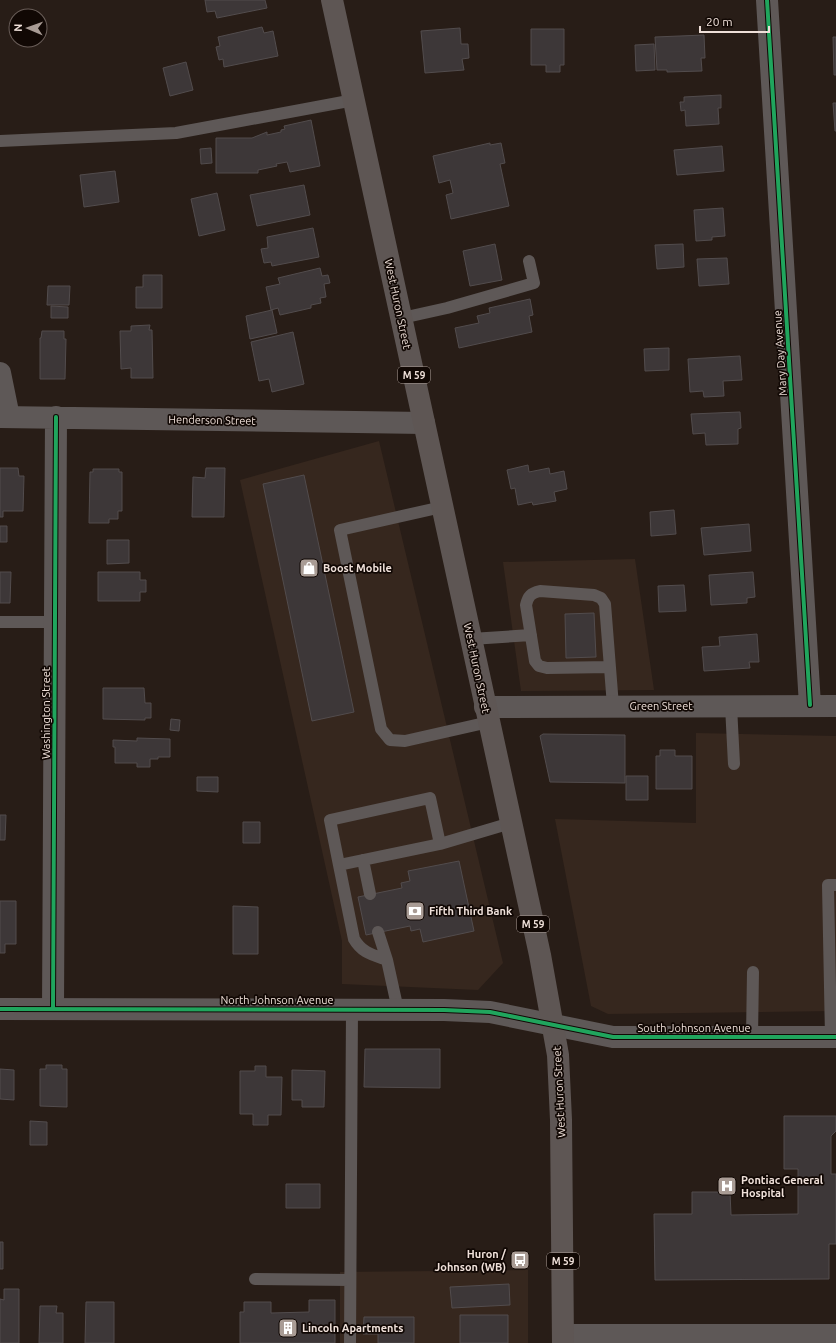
<svg xmlns="http://www.w3.org/2000/svg" width="836" height="1343" font-family="Ubuntu,sans-serif">
	<style>
		.commercial { fill: #36271e }
		.building { fill: #3d3738; stroke: #524c4d }
		.lines { fill: none; stroke-linecap: round; stroke-linejoin: round }
		.service { stroke: #5e5857; stroke-width: 12 }
		.minor { stroke: #5e5857; stroke-width: 22 }
		.tertiary { stroke: #5e5857; stroke-width: 22 }
		.trunk { stroke: #5e5654; stroke-width: 22 }
		.cycleway-casing { stroke: #110804; stroke-width: 6 }
		.cycleway { stroke: #20a55d; stroke-width: 4 }
		.labels { text-anchor: middle; stroke-width: 3.5; stroke-linejoin: round; paint-order: stroke }
		.shield { fill: #110804; stroke: #ac9f99; stroke-width: 1 }
		.shield-label { font-size: 10px; font-weight: bold; fill: #efe0d9 }
		.street-label { font-size: 11px; fill: #efe0d9; stroke: #110804 }
		.poi-label { font-size: 11px; font-weight: bold; fill: #efe0d9; stroke: #110804; text-anchor: start }
	</style>
	<rect width="100%" height="100%" fill="#281d17"/>
	<path class="commercial" d="M379,441L503,963L478,990L342,984V941L240,480Z
		M635,559L654,690L521,691L503,562Z
		M696,733L836,736V1011L608,1014L591,1006L555,819L696,823Z
		M528,1270V1343H340V1272Z"/>
	<path class="building" d="M205,0H265L267,8L217,18L215,11L207,12Z
		M262,27L264,33L273,31L278,56L224,67L223,59L219,60L216,47L220,46L218,37Z
		M460,28L461,44H468L469,58L462,59L464,70L425,73L421,31Z
		M531,29H564V65H560V72H546V65H531Z
		M704,35L705,58H701L702,71L667,72V70H657L655,37Z
		M833,37H836V75H834Z
		M654,44L655,70L636,71L635,45Z
		M186,62L193,90L170,96L163,68Z
		M721,95V108H718L719,124L686,126L685,110L681,111L680,102H684V97Z
		M833,103H836V131H835Z
		M311,120L320,166L290,172L287,162L276,164L277,166L258,170V173H216V138H252L267,132V135L281,132V130L285,129L284,126Z
		M490,143V145L501,143L505,163L500,164L509,206L451,219L446,195L453,193L450,180L439,183L433,156Z
		M722,146L724,171L677,175L674,150Z
		M211,148L212,163L201,164L200,149Z
		M115,171L119,202L84,207L80,175Z
		M304,185L310,215L257,226L250,195Z
		M217,193L225,230L199,236L191,199Z
		M723,208L725,236L712,237V240L696,241L694,210Z
		M313,228L319,257L272,266L271,262L264,263L261,249L268,248L267,237Z
		M495,244L502,280L470,286L463,251Z
		M683,244L684,267L657,269L655,245Z
		M727,258L729,284L699,286L697,259Z
		M320,268L322,276L328,275L330,283L324,284L326,297L320,298L321,303L311,305V308L280,315L278,308L271,310L266,287L280,284L278,278Z
		M143,275H162V308H136V287H143Z
		M48,286H70L69,305H47Z
		M530,299L533,315L529,316L532,332L459,348L455,328L479,323L477,316L490,313L489,308Z
		M51,306L68,307V318H51Z
		M272,310L277,333L250,339L246,316Z
		M150,325L149,330H152L153,378H131V368L121,369L120,331H131V326Z
		M42,331H64V339H66L65,379H40V338H41Z
		M293,332L304,384L272,392L269,379L259,381L251,342Z
		M669,348V370L645,371L644,349Z
		M740,356L742,380L723,381L724,396L704,397L703,391L690,392L688,359Z
		M740,412L741,428L738,429V444L706,445L705,433L693,434L691,414Z
		M528,465L529,472L549,468L550,474L564,471L567,489L554,492L556,501L533,505L532,502L518,505L515,488L511,489L507,470Z
		M0,468H18L19,476H24L23,511H3V517H0Z
		M206,468H225L224,517H192L193,477L205,478Z
		M93,469H119V472H122V511H118V519H109V523H89L90,472H93Z
		M304,475L354,712L312,721L263,484Z
		M674,510L676,534L651,536L650,512Z
		M749,524L751,551L704,555L701,528Z
		M0,526H7V542H0Z
		M107,540H129V563L107,564Z
		M0,572H11L10,603H0Z
		M98,572H140V580H146V592H140V601H98Z
		M753,572L755,597L747,598V603L711,605L709,575Z
		M684,585L686,611L659,612L658,586Z
		M594,613L596,657L566,658L565,614Z
		M757,634L759,662H749L750,668L704,671L702,647L720,646L719,637Z
		M103,688H144L145,703H151V718H145V720L103,719Z
		M171,719L180,720L179,731L170,730Z
		M543,734L625,735V783L550,782L540,736Z
		M137,738L170,739V757H158V759H150V767H137V763H115V747H113V740L137,741Z
		M660,750H675V756H692V789H656V756H660Z
		M626,776H648V800H626Z
		M197,777H218V792L197,791Z
		M0,815H6L5,840H0Z
		M243,822H260V843H243Z
		M459,861L474,931L423,942L420,929L411,931L410,926L366,935L358,897L402,888L401,883L410,881L408,871Z
		M0,901H16V944H5V953H0Z
		M233,906L258,907V954H233Z
		M365,1049H440V1088L364,1087Z
		M46,1065H62V1069H67V1107L40,1106V1069H46Z
		M255,1066H266V1077H282L281,1115H268V1125H253V1114H240V1071H255Z
		M0,1069L14,1070V1100L0,1099Z
		M292,1070L325,1071L324,1107H302V1100H292Z
		M784,1116H836V1131L831,1136V1174H836V1244H829V1279L655,1280L654,1214H692V1192H730L731,1215L798,1214V1169H784Z
		M30,1121L47,1122V1145H30Z
		M286,1184H320V1208H286Z
		M0,1242H3V1269H0Z
		M509,1284L510,1305L452,1308L450,1287Z
		M4,1289H19V1343H0V1299L4,1300Z
		M309,1300H335V1343H240V1312H244V1302H271V1313L309,1312Z
		M86,1302H114V1343H85Z
		M40,1306H57L56,1313H63V1343H39Z
		M460,1315H508V1343H460Z
		M364,1317H414V1343H378V1334H363Z"/>
	<g class="lines">
		<path class="service" d="M0,141L176,133L354,100
			M402,318L447,308L534,283L529,261
			M442,507L340,530L381,729L390,740L405,741L489,722
			M0,622H55
			M471,639L531,635
			M610,667L547,668L539,666L535,661L526,605C528,596 531,593 540,591L594,595L601,598L605,604L613,706
			M731,706L734,764
			M440,844L430,798L330,820L339,865L440,844L511,823
			M363,860L370,894
			M339,865L354,939C362,953 373,955 387,960
			M378,932L387,960L398,1010
			M752,1037L753,972
			M831,1037L828,885H836
			M255,1279L350,1280
			M350,1343L352,1009"/>
		<path class="minor" d="M767,0L810,705
			M0,373L9,417
			M0,417L424,423
			M485,707L836,706
			M53,1009L56,417
			M563,1335H836"/>
		<path class="tertiary" d="M0,1009L444,1010L490,1012L613,1037H836"/>
		<path class="trunk" d="M332,0L540,955L558,1055L561,1120L563,1343"/>
		<defs>
			<path id="cycleway" d="M767,0L810,705
				M0,1009L444,1010L490,1012L613,1037H836
				M53,1009L56,417"/>
		</defs>
		<use href="#cycleway" class="cycleway-casing"/>
		<use href="#cycleway" class="cycleway"/>
	</g>
	<defs>
		<symbol id="shop-square" viewBox="-11 -11 22 22"><rect x="-9" y="-9" width="18" height="18" rx="4" fill="#a99c95" stroke="#110804"/><path d="M-5-2.5h2.3a2.7 3.5 0 0 1 5.4 0H5L5.5 6h-11ZM-1.5-2.5h3a1.5 2.3 0 0 0-3 0Z" fill="#fff"/></symbol>
		<symbol id="bank-square" viewBox="-11 -11 22 22"><rect x="-9" y="-9" width="18" height="18" rx="4" fill="#a99c95" stroke="#110804"/><path d="M-6-4H6V4H-6ZM0-2.3a2.3 2.3 0 1 0 0 4.6a2.3 2.3 0 1 0 0-4.6Z" fill="#fff"/></symbol>
		<symbol id="hospital-square" viewBox="-11 -11 22 22"><rect x="-9" y="-9" width="18" height="18" rx="4" fill="#a99c95" stroke="#110804"/><path d="M-5-5h3v3.5h4V-5h3V5h-3V1.5h-4V5h-3Z" fill="#fff"/></symbol>
		<symbol id="bus-square" viewBox="-11 -11 22 22"><rect x="-9" y="-9" width="18" height="18" rx="4" fill="#a99c95" stroke="#110804"/><path d="M-5-6H5V4H4V6H2V4H-2V6H-4V4H-5ZM-3.5-4V0h7V-4ZM-3.5 1.2v1.5H-2V1.2ZM2 1.2v1.5H3.5V1.2Z" fill="#fff"/></symbol>
		<symbol id="building-square" viewBox="-11 -11 22 22"><rect x="-9" y="-9" width="18" height="18" rx="4" fill="#a99c95" stroke="#110804"/><path d="M-4-6H4V6H1V3H-1V6H-4ZM-2.5-4.3h1.7v1.8h-1.7ZM.8-4.3h1.7v1.8H.8ZM-2.5-1h1.7V.8h-1.7ZM.8-1h1.7V.8H.8Z" fill="#fff"/></symbol>
	</defs>
	<g fill-rule="evenodd">
		<use href="#shop-square" x="298" y="557" width="22" height="22"/>
		<use href="#bank-square" x="404" y="900" width="22" height="22"/>
		<use href="#hospital-square" x="716" y="1175" width="22" height="22"/>
		<use href="#bus-square" x="509" y="1249" width="22" height="22"/>
		<use href="#building-square" x="277" y="1317" width="22" height="22"/>
	</g>
	<g class="labels">
		<g class="shield">
			<rect x="398" y="367" width="32" height="16" rx="3"/>
			<rect x="517" y="916" width="32" height="16" rx="3"/>
			<rect x="547" y="1253" width="32" height="16" rx="3"/>
		</g>
		<g class="shield-label">
			<text x="414" y="379">M 59</text>
			<text x="533" y="928">M 59</text>
			<text x="563" y="1265">M 59</text>
		</g>
		<g class="street-label">
			<text transform="translate(398 304) rotate(78)" y="4">West Huron Street</text>
			<text transform="translate(780 353) rotate(-94)" y="4">Mary Day Avenue</text>
			<text transform="translate(212 420) rotate(1)" y="4">Henderson Street</text>
			<text transform="translate(477 668) rotate(78)" y="4">West Huron Street</text>
			<text x="661" y="710">Green Street</text>
			<text transform="translate(46 713) rotate(-90)" y="4">Washington Street</text>
			<text x="277" y="1004">North Johnson Avenue</text>
			<text x="694" y="1032">South Johnson Avenue</text>
			<text transform="translate(559 1092) rotate(-93)" y="4">West Huron Street</text>
		</g>
		<g class="poi-label">
			<text x="323" y="572">Boost Mobile</text>
			<text x="429" y="915">Fifth Third Bank</text>
			<text x="741" y="1184">Pontiac General<tspan x="741" dy="13">Hospital</tspan></text>
			<text x="506" y="1258" text-anchor="end">Huron /<tspan x="506" dy="13">Johnson (WB)</tspan></text>
			<text x="302" y="1332">Lincoln Apartments</text>
		</g>
	</g>
	<g transform="translate(28 28) rotate(272)"><circle r="19" fill="#110804" stroke="#6a5e59"/>
	<path d="M0-3L7 15L0 10L-7 15Z" fill="#a99c95"/>
	<text y="-6" font-size="11" font-weight="bold" text-anchor="middle" fill="#efe0d9">N</text>
	</g>
	<path d="M700 26v6h69v-6" fill="none" stroke="#efe0d9" stroke-width="2"/>
	<text x="706" y="26" font-size="12" fill="#efe0d9" stroke="#110804" stroke-width="3" paint-order="stroke">20 m</text>
</svg>
